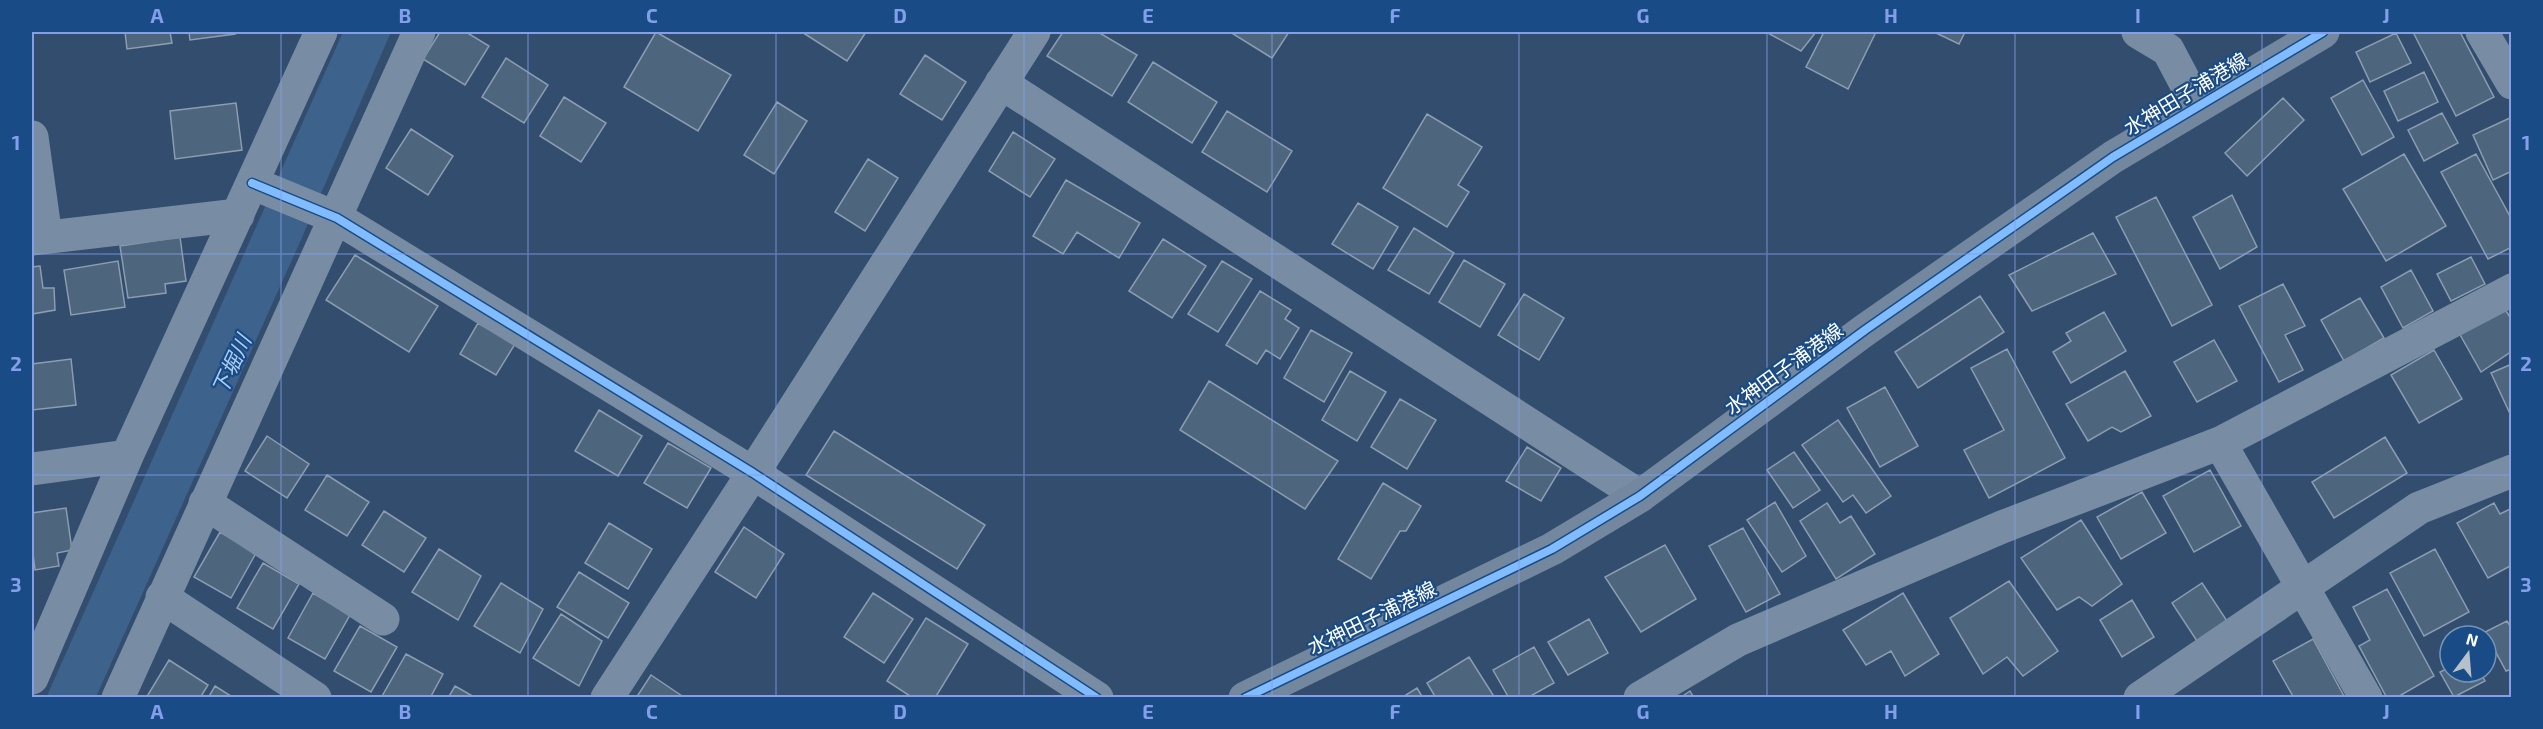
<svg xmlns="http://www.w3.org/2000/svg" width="2543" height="729" font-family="'Exo 2','Noto Sans JP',sans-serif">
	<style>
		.water { fill: #3d628c }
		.building { fill: #4e657e; stroke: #8c9db1; stroke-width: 1.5 }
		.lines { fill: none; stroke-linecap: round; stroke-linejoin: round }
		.street { stroke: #788da4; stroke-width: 33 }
		.secondary { stroke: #73889f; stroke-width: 33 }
		.cycleway-casing { stroke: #194c86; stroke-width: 11 }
		.cycleway { stroke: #80bcff; stroke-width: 8 }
		.grid { fill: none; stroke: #839eea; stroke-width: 1.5; stroke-opacity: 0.55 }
		.labels { text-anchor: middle; stroke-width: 4.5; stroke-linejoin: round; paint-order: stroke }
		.street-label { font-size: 20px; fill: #fff; stroke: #194c86 }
		.water-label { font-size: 21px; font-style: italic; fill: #abcef4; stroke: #194c86 }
		.neatline { fill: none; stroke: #839eea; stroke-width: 2 }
		.grid-label { font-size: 20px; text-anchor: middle; font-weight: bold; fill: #839eea }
	</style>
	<rect width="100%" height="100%" fill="#324d6e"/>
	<path class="water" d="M343,32H391L300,242L96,697L46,698Z"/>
	<path class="building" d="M125,32H170L172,43L127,49Z
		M189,32H235V34L190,40Z
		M440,32H466L489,46L465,85L423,59Z
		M656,32L731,75L698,131L624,87Z
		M807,32H866L847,61L805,34Z
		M1063,32H1098L1137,55L1112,96L1047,56Z
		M1230,32H1289L1272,58Z
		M1766,32H1816L1801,51Z
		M1824,32H1876L1848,89L1806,67Z
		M1934,32H1965L1959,44Z
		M2413,32H2460L2494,97L2456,116Z
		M2396,33L2411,63L2370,82L2356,52Z
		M925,55L966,82L942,120L900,94Z
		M506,58L548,85L524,123L482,97Z
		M1153,62L1217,102L1192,143L1128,102Z
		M2424,72L2438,102L2398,121L2384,91Z
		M2363,80L2394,137L2362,155L2331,98Z
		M564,97L606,123L581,162L540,136Z
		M2283,98L2304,120L2247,176L2225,153Z
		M777,102L807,121L774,174L744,155Z
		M236,103L242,150L175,159L170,111Z
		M1227,111L1292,151L1267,192L1202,152Z
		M2442,113L2458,143L2424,161L2408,130Z
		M1427,114L1482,147L1458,185L1469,192L1447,227L1383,188Z
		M2512,117V171L2493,180L2473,135Z
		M411,129L453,156L428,195L386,168Z
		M1013,132L1055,159L1030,197L989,171Z
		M2404,154L2446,226L2386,261L2343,189Z
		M2476,154L2512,220V247L2488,259L2441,172Z
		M868,159L898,178L865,231L835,212Z
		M1066,180L1140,223L1119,258L1077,232L1063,254L1033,236Z
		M2232,195L2257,247L2220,269L2193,217Z
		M2156,197L2212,305L2172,326L2116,217Z
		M1358,203L1398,227L1373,269L1332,244Z
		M1414,228L1454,253L1429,294L1388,270Z
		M2093,233L2116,274L2032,311L2009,275Z
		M180,237L186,281L165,284L166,293L128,298L120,246Z
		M1163,239L1206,266L1172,318L1129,291Z
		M355,255L438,306L409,352L326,300Z
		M2471,257L2485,284L2451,301L2437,274Z
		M1464,260L1505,284L1480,327L1439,302Z
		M118,261L125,307L71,315L64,270Z
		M1222,261L1252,279L1218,332L1188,314Z
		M40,266L43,288H54L55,310L32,314V267Z
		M2411,270L2433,311L2403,328L2381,287Z
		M2283,284L2305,326L2285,335L2303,370L2279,382L2239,306Z
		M1260,291L1291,310L1285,319L1299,328L1280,359L1266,350L1257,364L1226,345Z
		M1524,294L1564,318L1539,360L1498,335Z
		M1980,296L2004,332L1918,388L1895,352Z
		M2360,298L2384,338L2344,361L2321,320Z
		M2502,305L2512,320V351L2481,372L2458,331Z
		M2104,312L2126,351L2071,383L2053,352L2071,341L2066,333Z
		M478,323L515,344L496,375L460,354Z
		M1311,330L1352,353L1324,402L1284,378Z
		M2214,340L2237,381L2197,402L2174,362Z
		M2007,349L2065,458L1989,498L1964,450L2004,430L1971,368Z
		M2434,350L2462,399L2419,423L2391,375Z
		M71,359L76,405L32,410V364Z
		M2512,364V418L2491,373Z
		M1350,371L1386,392L1357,441L1322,420Z
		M2125,371L2151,416L2121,432L2112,427L2088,441L2066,404Z
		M1209,381L1338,461L1305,509L1180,430Z
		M1885,387L1918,446L1880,467L1847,408Z
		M1400,399L1436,420L1407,469L1371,447Z
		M599,410L642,436L618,476L575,451Z
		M1838,420L1891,496L1866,513L1853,495L1843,502L1802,445Z
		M834,431L985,525L957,569L806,475Z
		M267,436L309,464L287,498L245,471Z
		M2385,437L2407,473L2334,518L2312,482Z
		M668,443L711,468L687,508L644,483Z
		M1527,447L1561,468L1541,501L1506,481Z
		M1794,452L1820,490L1793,508L1767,470Z
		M2210,470L2241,526L2194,552L2163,496Z
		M327,475L369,502L347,536L305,510Z
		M1383,483L1421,506L1406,531H1400L1371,579L1338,559Z
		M2142,492L2166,533L2121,559L2097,517Z
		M1775,502L1806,556L1782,572L1747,520Z
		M1827,503L1840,523L1851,516L1875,554L1836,579L1800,521Z
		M2494,503L2500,514L2512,508V565L2488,578L2457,523Z
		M66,508L72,550L57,553L59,566L35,570L32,545V513Z
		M384,511L426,538L404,572L362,545Z
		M2081,520L2122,584L2092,606L2079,597L2057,610L2021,558Z
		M609,523L652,549L628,589L585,563Z
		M744,527L784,554L756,598L715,572Z
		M1743,528L1780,594L1746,612L1709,546Z
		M220,532L256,553L231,598L194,577Z
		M1665,545L1696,599L1641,632L1605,577Z
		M439,549L481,576L458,620L412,592Z
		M2435,549L2469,612L2424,636L2390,573Z
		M263,563L299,584L273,629L237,608Z
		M579,572L629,603L608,638L557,607Z
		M2009,581L2058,651L2023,676L2007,657L1983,674L1950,618Z
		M501,583L543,609L520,653L474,626Z
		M2202,583L2227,621L2197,641L2172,603Z
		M2387,589L2434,676L2396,698H2387L2359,646L2370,640L2353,607Z
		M313,593L350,615L325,659L288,638Z
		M873,593L913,619L884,663L844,637Z
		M1903,593L1939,654L1905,676L1891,651L1866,665L1843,630Z
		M2132,600L2154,637L2122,657L2100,620Z
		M561,614L602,641L579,686L533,658Z
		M926,618L968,644L935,698H913L887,681Z
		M1589,619L1608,653L1568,675L1548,642Z
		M2507,621L2512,629V669L2506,671L2485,632Z
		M360,626L397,647L371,692L334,671Z
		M2313,639L2345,698H2294L2273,661Z
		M1534,647L1554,683L1527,698H1509L1493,670Z
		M406,654L443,674L430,698H381Z
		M1469,657L1495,698H1436L1427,683Z
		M169,660L208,685L200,698H146Z
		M2450,667V672H2480L2485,681L2454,697L2440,672Z
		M651,675L685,698H636Z
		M215,686L234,698H208Z
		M455,686L476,698H448Z
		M1417,688L1423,698H1401Z
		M1690,691L1694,698H1680Z"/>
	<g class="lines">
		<path class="street" d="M2138,32L2168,50L2197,105
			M2482,32L2512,83
			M1001,83L1640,496
			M32,137L46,237
			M252,183L337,218L753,473L1097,698
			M32,239L238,215
			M2220,443L2366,698
			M32,469L127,456
			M205,503L383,619
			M162,597L315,698
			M32,678L127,456L321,32
			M118,698L419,32
			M607,698L753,473L1034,32
			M1640,698L1738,640L2002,527L2220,443L2512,290
			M2140,698L2419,508L2512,471"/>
		<path class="secondary" d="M1245,698L1552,549L1640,496L1865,330L2113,157L2323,32"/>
		<defs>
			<path id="cycleway" d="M252,183L337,218L753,473L1097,698
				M1245,698L1552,549L1640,496L1865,330L2113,157L2323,32"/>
		</defs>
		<use href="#cycleway" class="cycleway-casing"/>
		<use href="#cycleway" class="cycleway"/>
	</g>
	<path class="grid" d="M281,32V698M528,32V698M776,32V698M1024,32V698M1272,32V698M1519,32V698M1767,32V698M2015,32V698M2262,32V698M32,254H2512M32,475H2512"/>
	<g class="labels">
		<g class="street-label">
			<text transform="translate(2186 94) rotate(-31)" y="7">水神田子浦港線</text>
			<text transform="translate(1784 369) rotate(-36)" y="7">水神田子浦港線</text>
			<text transform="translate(1372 618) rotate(-26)" y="7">水神田子浦港線</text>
		</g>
		<g class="water-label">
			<text transform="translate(232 365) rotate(-65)" y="7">下堀川</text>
		</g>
	</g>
	<rect width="2543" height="729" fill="none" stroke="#194c86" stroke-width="66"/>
	<g transform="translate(2468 654) rotate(16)"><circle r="28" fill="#194c86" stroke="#7594b6" stroke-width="1.5"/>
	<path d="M0-4.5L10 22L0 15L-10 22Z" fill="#b7c1cc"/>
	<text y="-9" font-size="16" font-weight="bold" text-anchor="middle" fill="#ffffff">N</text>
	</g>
	<rect x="33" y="33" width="2477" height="663" class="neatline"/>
	<g class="grid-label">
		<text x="157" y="23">A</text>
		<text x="405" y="23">B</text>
		<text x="652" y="23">C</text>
		<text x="900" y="23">D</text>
		<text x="1148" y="23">E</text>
		<text x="1395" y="23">F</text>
		<text x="1643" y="23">G</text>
		<text x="1891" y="23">H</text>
		<text x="2138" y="23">I</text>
		<text x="2386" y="23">J</text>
		<text x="16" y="150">1</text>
		<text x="2526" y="150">1</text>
		<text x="16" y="371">2</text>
		<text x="2526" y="371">2</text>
		<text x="16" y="592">3</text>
		<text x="2526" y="592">3</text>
		<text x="157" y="719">A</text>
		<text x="405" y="719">B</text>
		<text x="652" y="719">C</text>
		<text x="900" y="719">D</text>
		<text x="1148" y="719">E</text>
		<text x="1395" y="719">F</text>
		<text x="1643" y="719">G</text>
		<text x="1891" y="719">H</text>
		<text x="2138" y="719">I</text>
		<text x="2386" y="719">J</text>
	</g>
</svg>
